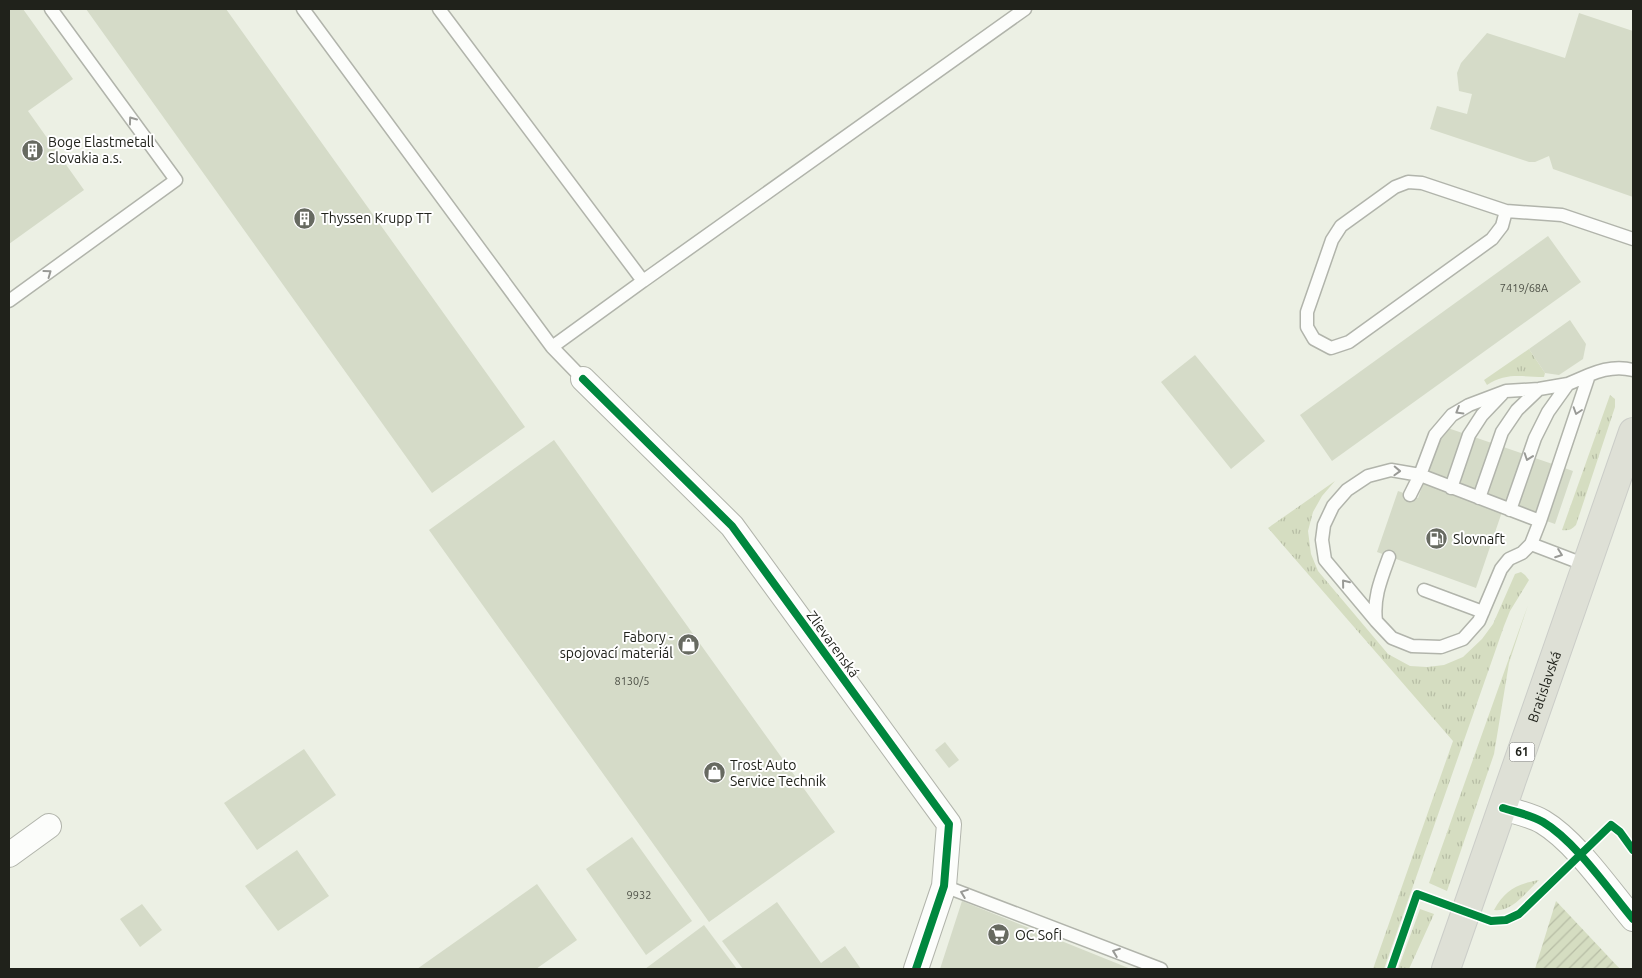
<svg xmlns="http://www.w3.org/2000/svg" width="1642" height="978" font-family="Ubuntu,sans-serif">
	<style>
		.grass { fill: url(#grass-tufts) }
		.garden { fill: url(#garden-furrows) }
		.building { fill: #d5dbc8 }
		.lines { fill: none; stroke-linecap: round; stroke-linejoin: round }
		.lane-casing { stroke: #b1b4ab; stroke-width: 15 }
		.street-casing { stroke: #b1b4ab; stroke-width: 26 }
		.primary-casing { stroke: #cbcdc8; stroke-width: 30 }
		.lane { stroke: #fcfdfb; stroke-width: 12 }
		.street { stroke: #fcfdfb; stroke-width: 24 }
		.primary { stroke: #dee0d6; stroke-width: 28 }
		.cycleway-casing { stroke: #fff; stroke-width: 11 }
		.cycleway { stroke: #00873e; stroke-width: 8 }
		.oneway { stroke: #999a96 }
		.labels { text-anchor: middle; stroke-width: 4; stroke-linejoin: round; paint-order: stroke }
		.number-label { font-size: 11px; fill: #4d5046 }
		.shield { fill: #fff; stroke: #63645f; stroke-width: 1 }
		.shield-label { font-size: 12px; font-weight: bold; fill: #20221b }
		.poi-label { font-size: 14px; fill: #20221b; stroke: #fff; text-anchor: start }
		.street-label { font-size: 14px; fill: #20221b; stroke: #fff }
	</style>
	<defs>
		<pattern id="grass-tufts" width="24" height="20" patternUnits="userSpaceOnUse" patternTransform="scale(1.25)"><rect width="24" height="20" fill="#d5ddc1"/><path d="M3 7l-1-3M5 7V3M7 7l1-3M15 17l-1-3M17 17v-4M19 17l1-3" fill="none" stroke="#b7bda5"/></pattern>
		<pattern id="garden-furrows" width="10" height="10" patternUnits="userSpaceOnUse" patternTransform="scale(1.25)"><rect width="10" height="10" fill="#d5ddc1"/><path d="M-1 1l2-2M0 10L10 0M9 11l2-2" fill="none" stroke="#b7bda5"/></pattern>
	</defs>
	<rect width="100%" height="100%" fill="#ecf0e4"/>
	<path class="grass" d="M1529,349L1545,373L1544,377C1523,377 1506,372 1487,385L1484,380Z
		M1610,395L1615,399V407L1576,525C1571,530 1568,531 1562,530Z
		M1335,481L1322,496L1313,512L1308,531L1311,554L1318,571L1388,654L1410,666L1427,667L1444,665L1463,657L1482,639L1493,624L1515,574L1521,572L1525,575L1529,580L1510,611L1504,626L1384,969H1373L1453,741L1268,528Z
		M1528,605L1509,663L1494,754L1447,891L1429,883Z
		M1539,880C1527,891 1512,913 1494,910C1505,890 1517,884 1539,880Z
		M1420,909L1434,914L1409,969H1398Z"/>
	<path class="garden" d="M1556,901L1620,969H1535Z"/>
	<path class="building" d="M9,9H23L73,79L28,111L84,190L9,244Z
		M86,9H226L525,427L432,493Z
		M1579,13L1633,31V197L1553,169L1549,156L1535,162H1529L1430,129L1437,106L1467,114L1472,94L1459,91L1457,73L1461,63L1487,33L1565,58Z
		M1548,236L1581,282L1332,461L1300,415Z
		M1570,320L1586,344L1583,359L1559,375L1545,373L1529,349Z
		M1195,355L1265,441L1231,469L1161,382Z
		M1439,425L1573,471L1555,524L1504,506L1476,588L1377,552L1398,491L1418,498L1425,479Z
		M554,440L835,832L709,922L429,530Z
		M945,742L959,760L949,768L935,750Z
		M304,749L336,795L257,850L224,803Z
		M632,837L692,921L646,955L586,869Z
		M297,850L329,896L278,931L245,886Z
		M537,884L577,940L536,969H417Z
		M962,901L1131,969H940Z
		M777,902L821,963L845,946L861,969H743L722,941Z
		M142,904L162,930L140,947L120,919Z
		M704,925L737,969H645Z"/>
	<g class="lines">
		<defs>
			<path id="lane" d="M303,9L552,347L643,281L439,9
				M1506,211L1502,226L1492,239L1349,342L1331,348L1314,339L1307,327V312L1332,240L1341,226L1395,187L1408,182L1422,183L1506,211L1562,215L1633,239
				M643,281L1025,9
				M9,301L176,180L51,9
				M552,347L583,379
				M1451,488L1469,435L1482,415L1502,394
				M1410,495L1420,475L1435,435L1452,415L1469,405L1506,391L1539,389L1568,384L1589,375
				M1479,498L1502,432L1517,410L1539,389
				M1510,510L1535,438L1548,412L1568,384
				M1540,521L1420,475L1391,470L1368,476L1347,490L1333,506L1324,525L1322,540L1325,560L1376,621L1392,638L1412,646L1441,647L1463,639L1479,621L1501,569L1509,559L1522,553L1531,544L1540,521L1589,375C1603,369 1618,366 1633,370
				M1531,544L1586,565
				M1424,590L1483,612
				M1376,621C1373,598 1381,579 1389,557
				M944,886L1161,969"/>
			<path id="street" d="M583,379L732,526L949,824L944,886L916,969
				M1503,808C1516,812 1531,815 1543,822C1575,841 1608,889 1633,919
				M9,855L49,826"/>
			<g id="primary">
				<path id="s1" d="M1446,969L1633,432"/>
			</g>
		</defs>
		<use href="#lane" class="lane-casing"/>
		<use href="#street" class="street-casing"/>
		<use href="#primary" class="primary-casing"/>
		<use href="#lane" class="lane"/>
		<use href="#street" class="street"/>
		<use href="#primary" class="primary"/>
		<defs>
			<path id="cycleway" d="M583,379L732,526L949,824L944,886L916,969
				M1503,808C1516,812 1531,815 1543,822C1575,841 1608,889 1633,919
				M1391,969L1417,894L1491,921L1506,920L1519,914L1611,825L1620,832L1633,850"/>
		</defs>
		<use href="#cycleway" class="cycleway-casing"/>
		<use href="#cycleway" class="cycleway"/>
	</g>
	<defs><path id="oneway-chevron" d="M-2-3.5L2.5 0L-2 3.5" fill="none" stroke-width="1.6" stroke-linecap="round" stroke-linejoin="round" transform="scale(1.25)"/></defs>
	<g class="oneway">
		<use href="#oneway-chevron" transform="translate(132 120) rotate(-126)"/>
		<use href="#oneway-chevron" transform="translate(48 273) rotate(-36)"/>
		<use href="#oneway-chevron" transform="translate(1459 411) rotate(149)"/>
		<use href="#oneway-chevron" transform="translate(1577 411) rotate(108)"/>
		<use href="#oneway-chevron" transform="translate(1528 457) rotate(109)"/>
		<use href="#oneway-chevron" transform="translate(1397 471) rotate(2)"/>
		<use href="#oneway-chevron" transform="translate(1559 554) rotate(20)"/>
		<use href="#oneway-chevron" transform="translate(1345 583) rotate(-129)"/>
		<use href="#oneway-chevron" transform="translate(964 893) rotate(-159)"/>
		<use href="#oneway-chevron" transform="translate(1116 952) rotate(-159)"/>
	</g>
	<defs>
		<symbol id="building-disc" viewBox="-11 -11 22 22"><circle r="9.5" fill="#676a61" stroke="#fff"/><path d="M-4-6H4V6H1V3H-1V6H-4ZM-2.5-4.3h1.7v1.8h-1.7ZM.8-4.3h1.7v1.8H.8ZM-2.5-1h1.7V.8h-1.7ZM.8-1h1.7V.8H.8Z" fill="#fff"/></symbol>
		<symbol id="fuel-disc" viewBox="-11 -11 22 22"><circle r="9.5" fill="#676a61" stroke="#fff"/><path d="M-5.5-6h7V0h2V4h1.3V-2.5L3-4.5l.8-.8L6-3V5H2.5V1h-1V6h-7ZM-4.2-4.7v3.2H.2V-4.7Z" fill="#fff"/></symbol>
		<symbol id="shop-disc" viewBox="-11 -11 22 22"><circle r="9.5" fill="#676a61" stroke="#fff"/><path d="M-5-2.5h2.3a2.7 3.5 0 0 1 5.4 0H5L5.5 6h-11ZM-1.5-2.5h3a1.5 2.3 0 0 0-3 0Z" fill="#fff"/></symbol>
		<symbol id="supermarket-disc" viewBox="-11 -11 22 22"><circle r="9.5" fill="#676a61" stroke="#fff"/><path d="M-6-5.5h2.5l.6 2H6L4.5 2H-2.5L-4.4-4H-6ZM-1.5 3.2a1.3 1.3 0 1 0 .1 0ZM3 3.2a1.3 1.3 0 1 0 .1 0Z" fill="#fff"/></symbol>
	</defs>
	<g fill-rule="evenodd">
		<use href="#building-disc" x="20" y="138" width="25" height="25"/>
		<use href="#building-disc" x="292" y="206" width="25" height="25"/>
		<use href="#fuel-disc" x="1424" y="526" width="25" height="25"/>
		<use href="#shop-disc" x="676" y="632" width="25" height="25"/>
		<use href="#shop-disc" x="702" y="760" width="25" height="25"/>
		<use href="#supermarket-disc" x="986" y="922" width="25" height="25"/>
	</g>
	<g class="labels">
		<g class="number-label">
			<text x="1524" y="292">7419/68A</text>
			<text x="632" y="685">8130/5</text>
			<text x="639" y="899">9932</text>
		</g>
		<rect class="shield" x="1509.5" y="742.5" width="25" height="19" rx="4"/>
		<g class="shield-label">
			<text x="1522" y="756">61</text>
		</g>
		<g class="poi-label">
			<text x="48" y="147">Boge Elastmetall<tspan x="48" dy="16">Slovakia a.s.</tspan></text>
			<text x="321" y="223">Thyssen Krupp TT</text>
			<text x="1453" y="544">Slovnaft</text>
			<text x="673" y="642" text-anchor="end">Fabory -<tspan x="673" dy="16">spojovací materiál</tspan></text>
			<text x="730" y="770">Trost Auto<tspan x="730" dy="16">Service Technik</tspan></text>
			<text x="1015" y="940">OC Sofi</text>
		</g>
		<g class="street-label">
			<text transform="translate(833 644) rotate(54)" y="5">Zlievarenská</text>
			<text dy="5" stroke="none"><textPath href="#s1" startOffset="299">Bratislavská</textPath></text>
		</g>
	</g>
	<rect width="1642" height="978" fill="none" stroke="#20221b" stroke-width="20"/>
</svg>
